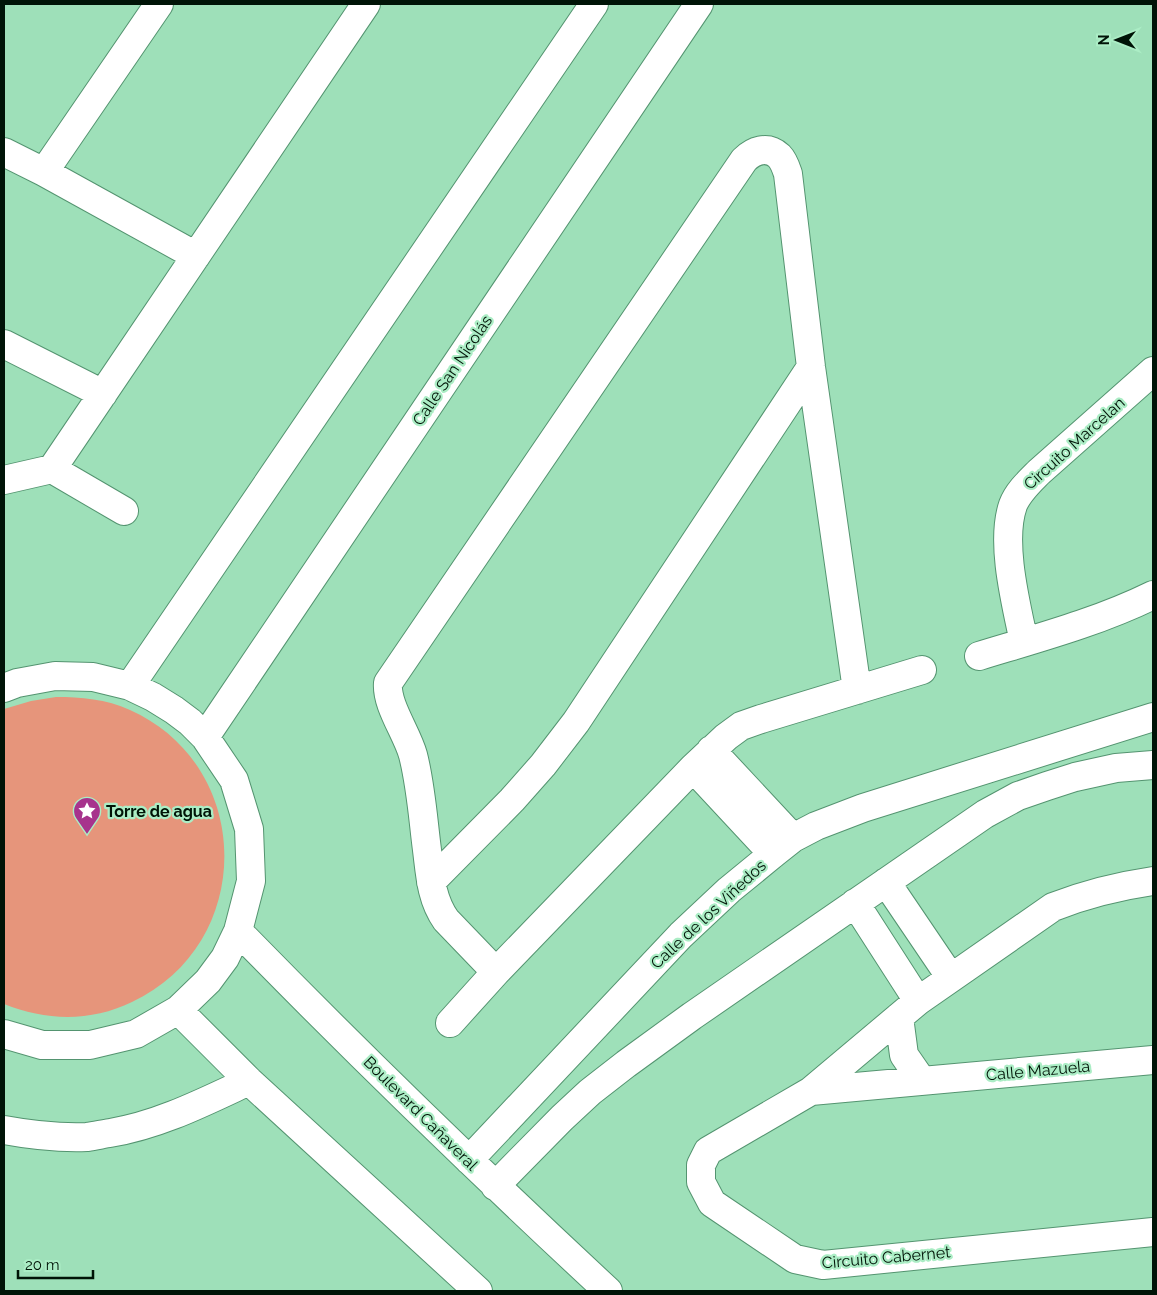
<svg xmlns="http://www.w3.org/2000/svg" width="1157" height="1295" font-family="Raleway,sans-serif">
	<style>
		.green { fill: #e6957b }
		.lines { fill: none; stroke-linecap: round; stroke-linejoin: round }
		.minor-casing { stroke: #549470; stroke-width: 30 }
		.minor { stroke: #fff; stroke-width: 28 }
		.labels { text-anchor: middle; stroke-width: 4.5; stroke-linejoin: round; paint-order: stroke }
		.street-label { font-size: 16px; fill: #001407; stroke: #abedc5 }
		.poi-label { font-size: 16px; font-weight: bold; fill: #001407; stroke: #abedc5; text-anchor: start }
	</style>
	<rect width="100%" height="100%" fill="#9ee0b9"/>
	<path class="green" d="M56,697C81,697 106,699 130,710C255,766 256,944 132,1002C91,1022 46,1021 4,1004V709L31,701Z"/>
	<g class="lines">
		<defs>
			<path id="minor" d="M4,152L44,172L196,256
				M44,172L159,4
				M4,344L103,394
				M52,469L366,4
				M4,480L52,469L124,511
				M1024,642C1016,604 1000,542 1013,505C1018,492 1029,482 1039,472L1153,371
				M979,656C1038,638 1098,622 1153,595
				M130,686L594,4
				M4,688L17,683L55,676L93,677L130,686L153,697L174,710L190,722L205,737L234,780L249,829L251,881L238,931L225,958L208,981L178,1010L136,1034L90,1045H42L4,1034
				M205,737L699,4
				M711,750L793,838
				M693,768L773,854
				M1153,881C1119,886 1086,894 1053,907L918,1001L811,1091L708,1151L701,1165V1182L712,1203L795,1259L823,1265L1153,1232
				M431,882L512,800L543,765L576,722L811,367
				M886,882L951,978
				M855,903L918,1001
				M238,931C358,1054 482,1174 608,1291
				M496,972L446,920C431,899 430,874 427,850C423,819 421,786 413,755C407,733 386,705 388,683L744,160C753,151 767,145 779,156C784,161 786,168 788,174L811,367L857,690
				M178,1010L249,1081L478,1291
				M899,1017L904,1055L922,1081
				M450,1023L496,972L693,768L726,737L741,726L761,719L922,670
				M811,1091L1153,1060
				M4,1130C31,1135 60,1138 87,1137C95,1136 103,1134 110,1133C159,1125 204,1102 249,1081
				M469,1160L681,935L729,890L773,854L793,838L816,826L863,808L1153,717
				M495,1186L562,1118L590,1092L626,1064L692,1016L985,814L1018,796L1047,786L1075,777L1116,768L1153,765"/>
		</defs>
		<use href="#minor" class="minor-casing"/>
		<use href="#minor" class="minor"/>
	</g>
	<defs>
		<symbol id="sight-pin" viewBox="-11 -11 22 30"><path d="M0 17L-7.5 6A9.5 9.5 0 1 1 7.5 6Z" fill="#a7338d" stroke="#abedc5"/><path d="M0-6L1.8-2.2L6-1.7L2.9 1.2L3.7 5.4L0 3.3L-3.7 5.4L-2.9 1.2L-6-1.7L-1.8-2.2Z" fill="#fff"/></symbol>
	</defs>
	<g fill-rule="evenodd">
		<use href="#sight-pin" x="71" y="795" width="32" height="43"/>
	</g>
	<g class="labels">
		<g class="street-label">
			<text transform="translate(452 370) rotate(-56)" y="6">Calle San Nicolás</text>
			<text transform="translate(1074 443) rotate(-42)" y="6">Circuito Marcelan</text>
			<text transform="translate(708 914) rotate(-43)" y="6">Calle de los Viñedos</text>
			<text transform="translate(1038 1070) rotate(-5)" y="6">Calle Mazuela</text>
			<text transform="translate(421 1113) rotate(45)" y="6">Boulevard Cañaveral</text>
			<text transform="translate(886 1257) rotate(-5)" y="6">Circuito Cabernet</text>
		</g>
		<g class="poi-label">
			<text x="106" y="817">Torre de agua</text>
		</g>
	</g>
	<rect width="1157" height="1295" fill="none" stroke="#001407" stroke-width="10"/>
	<g transform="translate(1117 40) rotate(270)" stroke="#abedc5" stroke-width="4" paint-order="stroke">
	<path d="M0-4L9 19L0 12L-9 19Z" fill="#001407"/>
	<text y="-8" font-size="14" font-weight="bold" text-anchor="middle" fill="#001407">N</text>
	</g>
	<path d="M18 1270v8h75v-8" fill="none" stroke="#001407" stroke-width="2.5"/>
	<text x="25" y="1270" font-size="15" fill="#001407" stroke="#abedc5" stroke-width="4" paint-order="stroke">20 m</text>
</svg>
